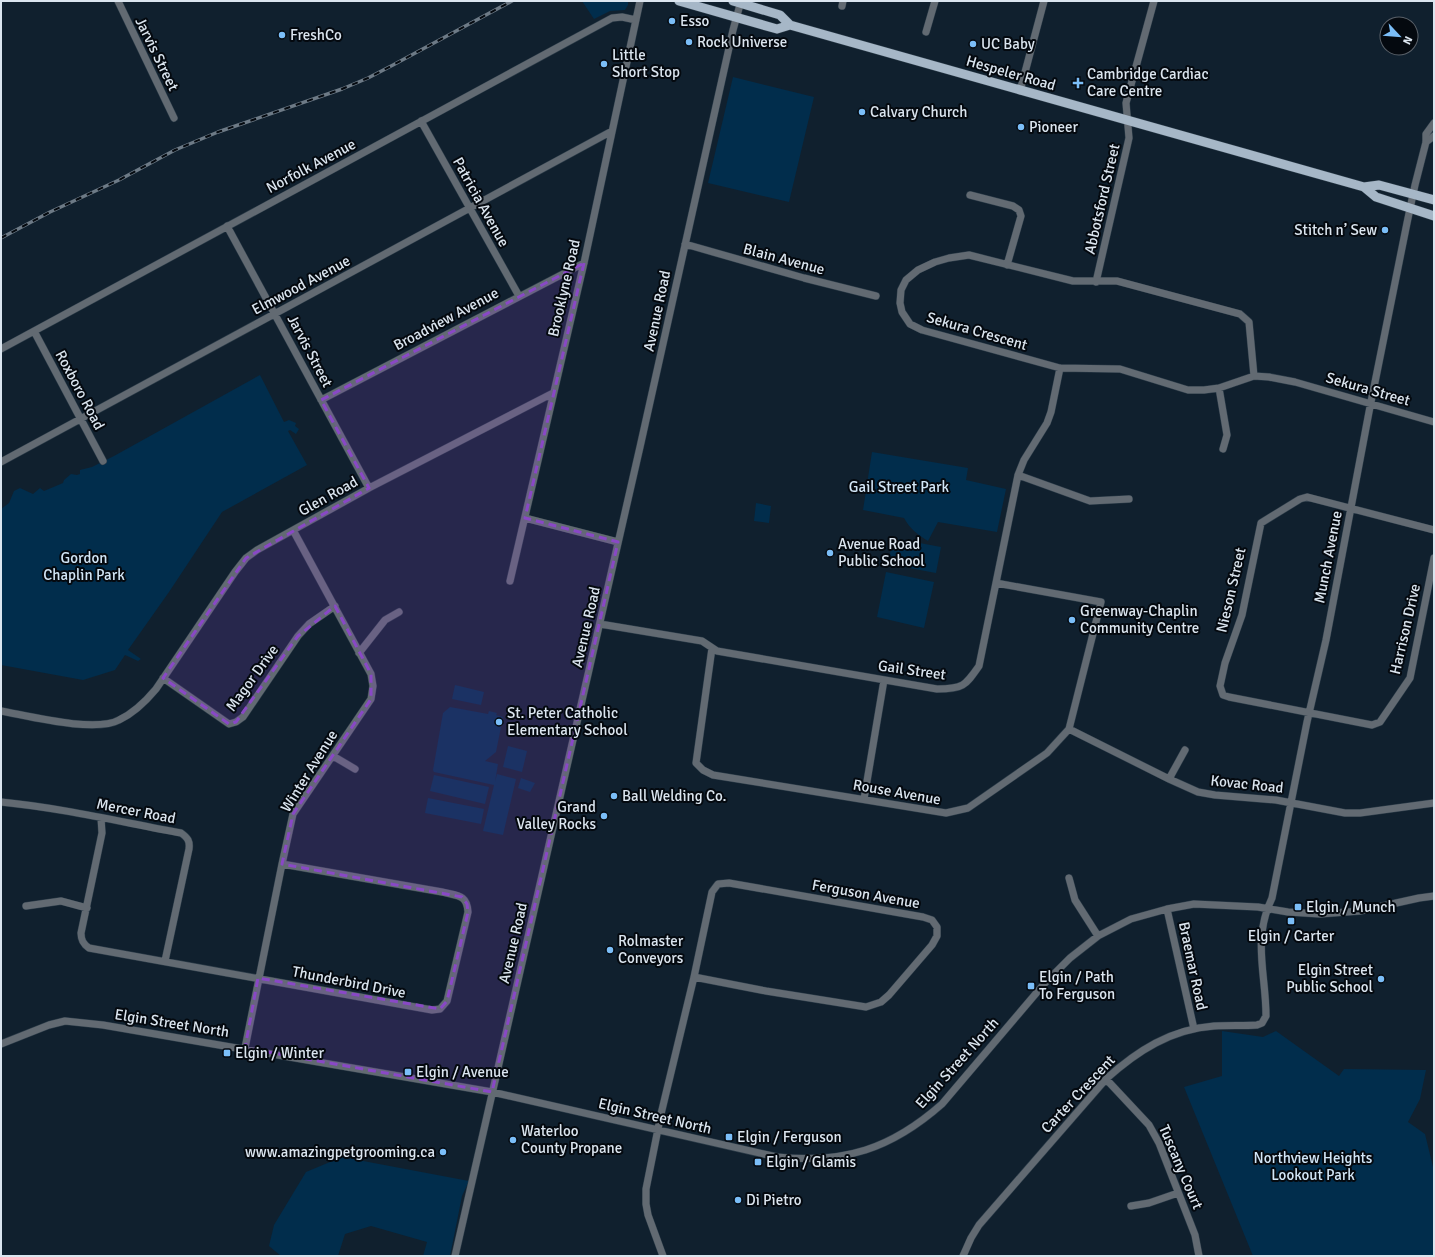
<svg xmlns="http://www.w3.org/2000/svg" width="1435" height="1257" font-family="Signika,sans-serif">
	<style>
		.green { fill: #012d4c }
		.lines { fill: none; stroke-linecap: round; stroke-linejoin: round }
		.minor-casing { stroke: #2c3c49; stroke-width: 8 }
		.major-casing { stroke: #2c3c49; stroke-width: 10 }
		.minor { stroke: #626a72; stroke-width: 7 }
		.major { stroke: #a6b7c7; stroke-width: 9 }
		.rail-casing { stroke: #6d7a86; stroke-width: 3.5 }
		.rail { stroke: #04090f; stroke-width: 2; stroke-dasharray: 6; stroke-linecap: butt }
		.marked { fill: #8948c6; fill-opacity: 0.2; stroke: #8948c6; stroke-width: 3; stroke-dasharray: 8 5; stroke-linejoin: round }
		.poi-dot { fill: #7bbef8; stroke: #04090f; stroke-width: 1.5 }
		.labels { text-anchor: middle; stroke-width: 4; stroke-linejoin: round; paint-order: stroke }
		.poi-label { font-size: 15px; fill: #dbe5ef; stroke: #04090f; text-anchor: start }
		.street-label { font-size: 15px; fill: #dbe5ef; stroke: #04090f }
		.park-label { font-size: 15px; fill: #d2e6f7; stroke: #04090f }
	</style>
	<rect width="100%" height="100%" fill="#10202e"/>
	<path class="green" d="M582,1H628V5L625,10L610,11L594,19Z
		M733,77L814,97L789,202L708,183Z
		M260,375L284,422L289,420L296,423L295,426L299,429L296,434L290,430L288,431L307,465L222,512L169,592L128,650L141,659L138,661L125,655L115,670L83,680L1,665V509L9,503L14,491L20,488L33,494L40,488L44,491L63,483L64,480L71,474L77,475L80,474V470L92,467L114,456Z
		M872,452L968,468L966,480L1006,489L997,532L938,522L928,541C917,534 910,529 904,518L863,510Z
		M756,503L771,506L769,523L754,521Z
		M893,538L941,547L936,573L888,564Z
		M886,572L934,582L924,628L877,617Z
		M455,685L484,692L481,705L452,699Z
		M450,707L488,714L489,711L497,713L496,715L503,717L496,752L485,761L498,764L495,782L497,774L516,779L503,835L483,831L494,785L434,772L433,770L443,713Z
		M508,746L527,751L522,772L503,767Z
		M434,775L489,787L485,804L430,791Z
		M521,778L535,783L530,792L518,788Z
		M428,798L484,809L481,824L425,813Z
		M1222,1031L1263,1037L1276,1031L1339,1076L1344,1069L1426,1070L1420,1099L1408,1122L1425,1134L1434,1171V1256H1253L1184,1087L1222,1076Z
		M342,1157L469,1181L462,1196L450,1256H423L427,1242L371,1226L345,1234L338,1256H281L269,1246L274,1225L306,1172Z"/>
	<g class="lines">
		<defs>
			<path id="minor" d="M118,1L174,118
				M842,6L843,1
				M926,32L935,1
				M1020,91L1044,1
				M421,121L519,296
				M1426,142L1434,136
				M970,195L1013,206L1019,210L1021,216L1007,265
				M227,226L369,488
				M685,244L804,278L876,296
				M1096,282L1129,138L1126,103L1154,1
				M34,331L103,461
				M1,349L612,18L622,17L636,20
				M1254,376L1249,322L1240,314L1117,281H1073L969,255L949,258L935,262L918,270L906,280L901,290L900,303L902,312L910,324L922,330L1060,368L1120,369L1188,390H1204L1219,388L1254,376L1269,377L1295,382L1434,422
				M1219,388L1227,435L1223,449
				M321,400L584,263
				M1,462L612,131
				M1018,475L1090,501L1129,499
				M525,518L618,542
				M1434,530L1307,497L1300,499L1261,523L1242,615L1225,663L1220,686L1223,695L1229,697L1372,725L1380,722L1410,678L1434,558
				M510,581L584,263L640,1
				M600,624L702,641L717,651L937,689C963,689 965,686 979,666L1018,475L1024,460L1047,423L1051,412L1060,368
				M712,648L696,763L703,770L713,775L946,813L968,808L1047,753L1069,729L1101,602L996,583
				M359,653L385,620L399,612
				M163,678L229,724L236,722L243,717L298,636L309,624L335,606
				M1,711C29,716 95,733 119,720C134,713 146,701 156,689L235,572L246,558L257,550L369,488L553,393
				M1069,729L1169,779L1198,792L1215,795L1276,800L1345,813H1360L1434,803
				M333,756L355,769
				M1169,779L1185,750
				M864,799L884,680
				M1,802C62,808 121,822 181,833C188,838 190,841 189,849L165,961
				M101,818L102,833L81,933C81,940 83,944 89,948L432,1010L440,1009L447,1001L468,912C467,894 457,896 442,892L282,864
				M1069,878L1075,900L1098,936
				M26,906L61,901L87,908
				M1167,909L1194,1029
				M1,1044L49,1025L65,1021L103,1025L492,1092L777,1157C844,1164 891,1149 942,1104L1044,984L1070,958L1098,936L1131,919L1167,909L1194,904L1258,907L1288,912L1320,914L1360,911L1419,898L1434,896
				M245,1048L282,864L293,814L371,699L373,686L371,674L293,530
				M1106,1079L1149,1125L1159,1143L1195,1235L1199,1256
				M1131,1206L1149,1203L1178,1193
				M455,1256L640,447L733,30L741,1
				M663,1256L648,1215L646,1204V1189L661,1114L694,977L712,892L718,884L729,883L923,917L932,920L937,927V936L932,945L889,995L881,1002L866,1007L766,991L694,977
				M963,1256L971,1238L979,1225L1106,1079C1137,1051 1171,1029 1214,1026C1229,1025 1243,1026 1257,1025L1262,1023L1266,1016C1266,973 1252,940 1272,898L1307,722L1326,640L1369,412L1407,223L1415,185L1426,142V134L1434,123"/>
			<path id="major" d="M679,1L777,29L790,25
				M733,1L780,15L790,25L836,38L1364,187L1379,185L1434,200
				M1364,187L1376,197L1434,216"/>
		</defs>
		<use href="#minor" class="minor-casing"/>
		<use href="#major" class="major-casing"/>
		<use href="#minor" class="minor"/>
		<use href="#major" class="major"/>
		<defs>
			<path id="rail" d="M1,238L50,212L119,180L175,150L218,132L342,89L368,78L393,65L512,1"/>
		</defs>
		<use href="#rail" class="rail-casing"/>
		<use href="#rail" class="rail"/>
	</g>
	<path class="marked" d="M584,263L525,518L618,542L492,1092L245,1048L258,978L440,1009L447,1001L468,912L467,904L462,897L282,864L293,814L371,699V674L335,606L298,636L236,722L229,724L163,678L246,558L369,488L321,400Z"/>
	<g class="poi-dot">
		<circle cx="672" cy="21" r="4"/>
		<circle cx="282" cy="35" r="4"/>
		<circle cx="689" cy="42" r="4"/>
		<circle cx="973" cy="44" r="4"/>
		<circle cx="604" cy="64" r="4"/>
		<path d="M1076 77h4v4h4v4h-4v4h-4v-4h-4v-4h4z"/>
		<circle cx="862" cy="112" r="4"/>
		<circle cx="1021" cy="127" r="4"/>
		<circle cx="1385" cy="230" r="4"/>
		<circle cx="830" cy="553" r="4"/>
		<circle cx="1072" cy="620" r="4"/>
		<circle cx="499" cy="722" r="4"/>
		<circle cx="614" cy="796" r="4"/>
		<circle cx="604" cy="816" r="4"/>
		<rect x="1294" y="903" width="8" height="8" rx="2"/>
		<rect x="1287" y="917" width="8" height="8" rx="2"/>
		<circle cx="610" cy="950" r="4"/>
		<circle cx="1381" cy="979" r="4"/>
		<rect x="1027" y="982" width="8" height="8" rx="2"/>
		<rect x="223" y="1049" width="8" height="8" rx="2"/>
		<rect x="404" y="1068" width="8" height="8" rx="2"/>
		<rect x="725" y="1133" width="8" height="8" rx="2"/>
		<circle cx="513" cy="1140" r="4"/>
		<circle cx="443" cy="1152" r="4"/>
		<rect x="754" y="1158" width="8" height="8" rx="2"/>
		<circle cx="738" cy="1200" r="4"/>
	</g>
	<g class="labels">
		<g class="poi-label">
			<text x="680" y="26">Esso</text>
			<text x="290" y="40">FreshCo</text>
			<text x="697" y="47">Rock Universe</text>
			<text x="981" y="49">UC Baby</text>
			<text x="612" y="60">Little<tspan x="612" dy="17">Short Stop</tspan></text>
			<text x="1087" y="79">Cambridge Cardiac<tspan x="1087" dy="17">Care Centre</tspan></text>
			<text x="870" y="117">Calvary Church</text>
			<text x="1029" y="132">Pioneer</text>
			<text x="1377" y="235" text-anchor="end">Stitch n’ Sew</text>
			<text x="838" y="549">Avenue Road<tspan x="838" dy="17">Public School</tspan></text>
			<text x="1080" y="616">Greenway-Chaplin<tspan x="1080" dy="17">Community Centre</tspan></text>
			<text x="507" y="718">St. Peter Catholic<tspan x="507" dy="17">Elementary School</tspan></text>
			<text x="622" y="801">Ball Welding Co.</text>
			<text x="596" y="812" text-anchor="end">Grand<tspan x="596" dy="17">Valley Rocks</tspan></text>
			<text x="1306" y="912">Elgin / Munch</text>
			<text x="1291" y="941" text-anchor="middle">Elgin / Carter</text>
			<text x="618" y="946">Rolmaster<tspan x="618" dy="17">Conveyors</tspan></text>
			<text x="1373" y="975" text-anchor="end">Elgin Street<tspan x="1373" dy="17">Public School</tspan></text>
			<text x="1039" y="982">Elgin / Path<tspan x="1039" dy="17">To Ferguson</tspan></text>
			<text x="235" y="1058">Elgin / Winter</text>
			<text x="416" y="1077">Elgin / Avenue</text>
			<text x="521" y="1136">Waterloo<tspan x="521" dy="17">County Propane</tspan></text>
			<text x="737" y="1142">Elgin / Ferguson</text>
			<text x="435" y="1157" text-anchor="end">www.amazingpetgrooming.ca</text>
			<text x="766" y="1167">Elgin / Glamis</text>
			<text x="746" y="1205">Di Pietro</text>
		</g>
		<g class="street-label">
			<text transform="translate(157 54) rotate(64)" y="5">Jarvis Street</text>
			<text transform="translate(1011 73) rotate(16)" y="5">Hespeler Road</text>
			<text transform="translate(311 166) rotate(-28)" y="5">Norfolk Avenue</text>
			<text transform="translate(1102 199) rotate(-77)" y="5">Abbotsford Street</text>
			<text transform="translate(481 202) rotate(61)" y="5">Patricia Avenue</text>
			<text transform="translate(784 259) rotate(15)" y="5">Blain Avenue</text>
			<text transform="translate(301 285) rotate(-28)" y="5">Elmwood Avenue</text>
			<text transform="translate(564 288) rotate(-77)" y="5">Brooklyne Road</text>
			<text transform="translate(657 311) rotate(-78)" y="5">Avenue Road</text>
			<text transform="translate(446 319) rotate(-28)" y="5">Broadview Avenue</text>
			<text transform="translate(977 331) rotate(16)" y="5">Sekura Crescent</text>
			<text transform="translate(310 351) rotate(62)" y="5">Jarvis Street</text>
			<text transform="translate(1368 389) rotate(16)" y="5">Sekura Street</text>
			<text transform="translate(80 390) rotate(62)" y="5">Roxboro Road</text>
			<text transform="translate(328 496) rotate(-29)" y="5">Glen Road</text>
			<text transform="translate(1328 557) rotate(-79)" y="5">Munch Avenue</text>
			<text transform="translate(1231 590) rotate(-77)" y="5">Nieson Street</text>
			<text transform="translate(586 627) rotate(-77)" y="5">Avenue Road</text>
			<text transform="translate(1405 629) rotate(-77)" y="5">Harrison Drive</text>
			<text transform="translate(912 670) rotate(8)" y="5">Gail Street</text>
			<text transform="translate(252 678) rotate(-54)" y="5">Magor Drive</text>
			<text transform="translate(309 771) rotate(-58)" y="5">Winter Avenue</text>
			<text transform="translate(1247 784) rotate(6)" y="5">Kovac Road</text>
			<text transform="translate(897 792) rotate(10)" y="5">Rouse Avenue</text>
			<text transform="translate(136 811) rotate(11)" y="5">Mercer Road</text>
			<text transform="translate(866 894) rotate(10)" y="5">Ferguson Avenue</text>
			<text transform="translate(513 943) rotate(-77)" y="5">Avenue Road</text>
			<text transform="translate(1193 966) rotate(78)" y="5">Braemar Road</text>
			<text transform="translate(349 982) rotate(11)" y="5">Thunderbird Drive</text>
			<text transform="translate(172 1023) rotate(9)" y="5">Elgin Street North</text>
			<text transform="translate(957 1063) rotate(-48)" y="5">Elgin Street North</text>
			<text transform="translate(1078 1094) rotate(-47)" y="5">Carter Crescent</text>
			<text transform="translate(655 1116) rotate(13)" y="5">Elgin Street North</text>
			<text transform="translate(1181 1167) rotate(67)" y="5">Tuscany Court</text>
		</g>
		<g class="park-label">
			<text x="899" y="492">Gail Street Park</text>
			<text x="84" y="563">Gordon<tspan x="84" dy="17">Chaplin Park</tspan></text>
			<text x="1313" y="1163">Northview Heights<tspan x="1313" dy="17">Lookout Park</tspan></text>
		</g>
	</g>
	<rect width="1435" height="1257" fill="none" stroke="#dbe5ef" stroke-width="4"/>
	<g transform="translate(1399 36) rotate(116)"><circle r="19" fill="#04090f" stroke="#5a6169"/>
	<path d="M0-3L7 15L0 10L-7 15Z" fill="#7bbef8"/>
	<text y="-6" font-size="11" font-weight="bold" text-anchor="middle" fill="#dbe5ef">N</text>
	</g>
</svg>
